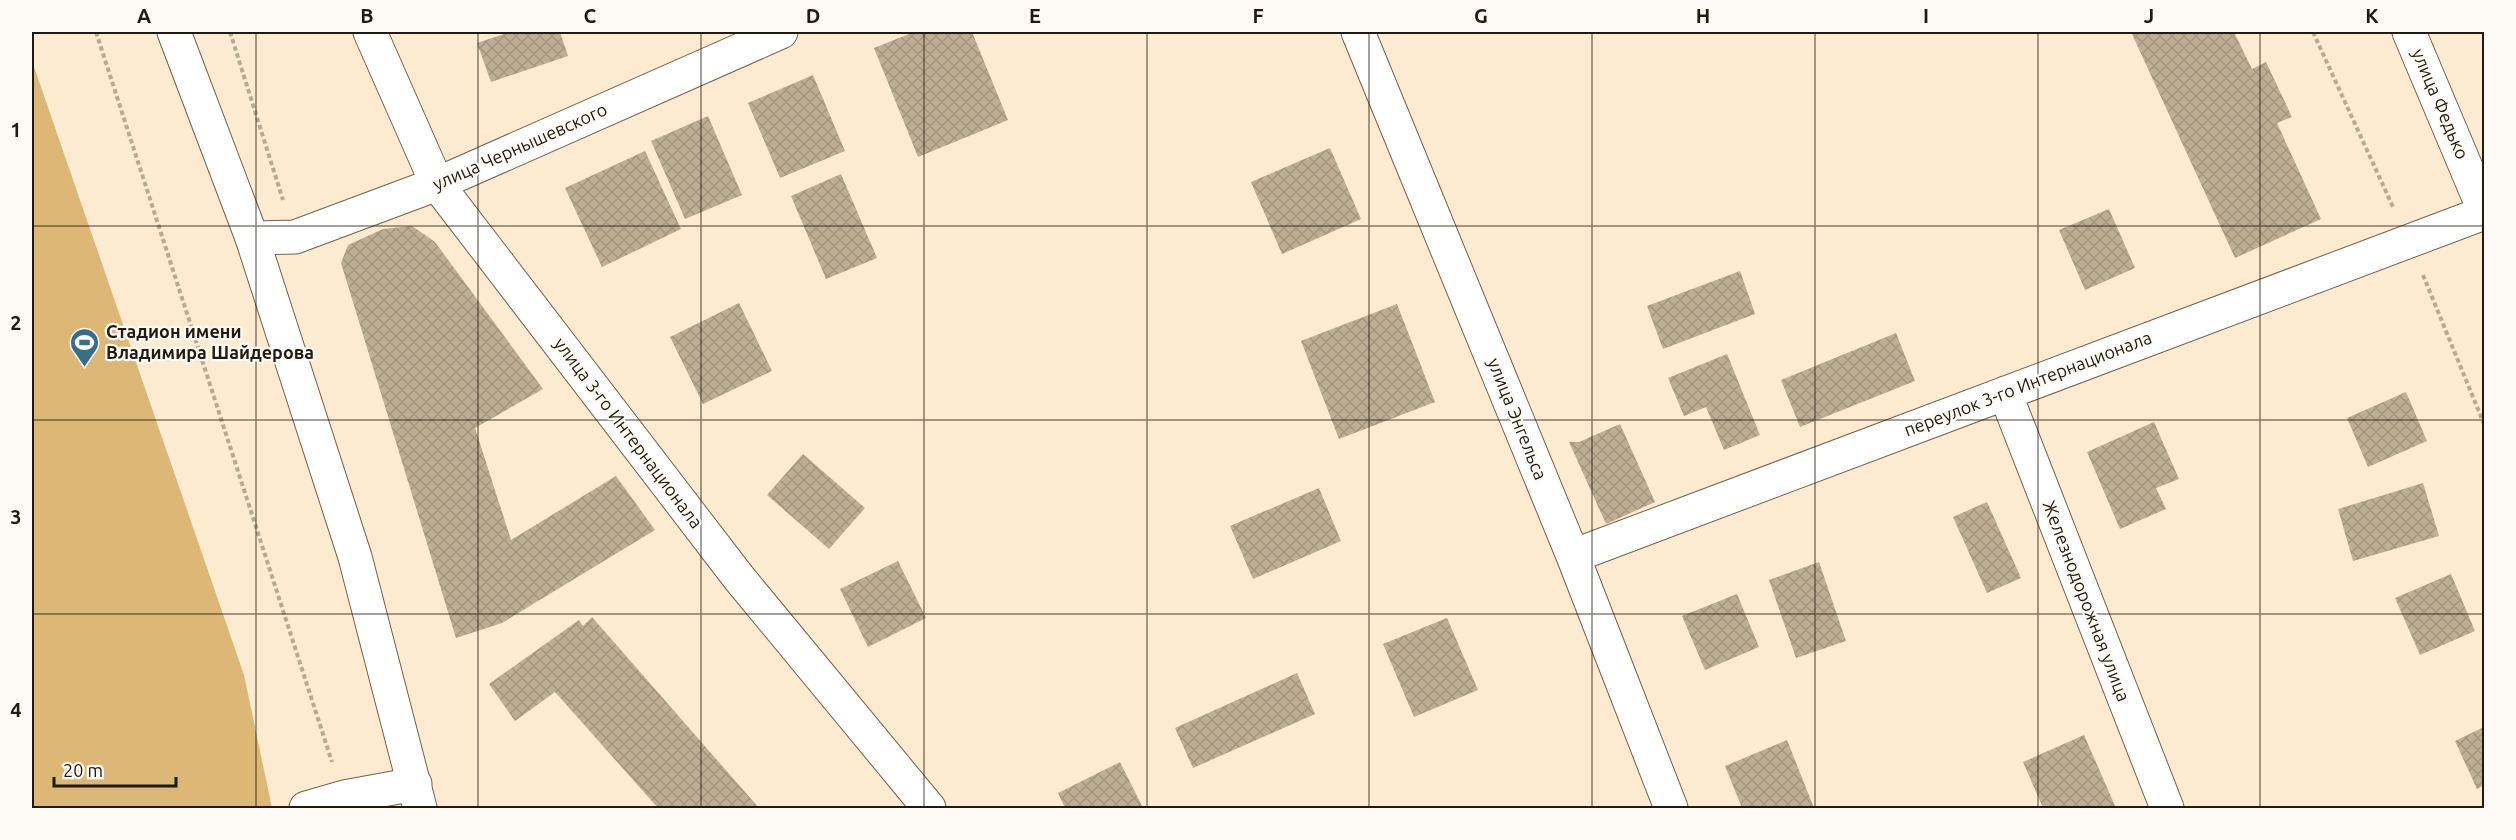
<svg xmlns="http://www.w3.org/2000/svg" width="2516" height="840" font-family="Ubuntu,sans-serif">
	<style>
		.pitch { fill: #dcb776 }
		.building { fill: url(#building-cross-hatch) }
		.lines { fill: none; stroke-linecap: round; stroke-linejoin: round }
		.minor-casing { stroke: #71624a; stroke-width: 35 }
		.major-casing { stroke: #71624a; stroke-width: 35 }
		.path { stroke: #b7aa94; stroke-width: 4; stroke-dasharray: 4.5 3; stroke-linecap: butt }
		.minor { stroke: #fff; stroke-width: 33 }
		.major { stroke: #fff; stroke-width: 33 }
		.grid { fill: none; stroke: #201b11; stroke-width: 1.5; stroke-opacity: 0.55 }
		.labels { text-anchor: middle; stroke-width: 4.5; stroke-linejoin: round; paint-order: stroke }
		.street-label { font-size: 18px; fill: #201b11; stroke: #fefaf5 }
		.poi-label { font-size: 18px; font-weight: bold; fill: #201b11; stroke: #fefaf5; text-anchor: start }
		.neatline { fill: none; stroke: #201b11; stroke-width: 2 }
		.grid-label { font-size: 20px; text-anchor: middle; font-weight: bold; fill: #201b11 }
	</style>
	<defs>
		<pattern id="building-cross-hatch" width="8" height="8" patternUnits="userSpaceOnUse" patternTransform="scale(1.5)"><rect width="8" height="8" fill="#beae94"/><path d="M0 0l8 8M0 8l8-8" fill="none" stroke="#a3957f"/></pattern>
	</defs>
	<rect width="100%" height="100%" fill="#fcebd0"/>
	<path class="pitch" d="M32,61L244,675L272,808H32Z"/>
	<path class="building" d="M510,32H560L568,56L491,82L477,43Z
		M914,32H972L1008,120L918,157L874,48Z
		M2131,32H2234L2252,69L2266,62L2292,117L2277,123L2321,219L2235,258Z
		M813,75L845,151L780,178L748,103Z
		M708,116L742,195L685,219L651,141Z
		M1330,148L1361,219L1282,254L1251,182Z
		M645,151L681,229L602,267L565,188Z
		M841,174L877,258L826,279L791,196Z
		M2109,209L2135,268L2085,290L2059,230Z
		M412,226L435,242L543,389L475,428L511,540L616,476L655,530L502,623L456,638L341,263L348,245L383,229Z
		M1740,271L1755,314L1663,349L1647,306Z
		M739,303L772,371L703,404L670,337Z
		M1397,304L1435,402L1339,439L1301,341Z
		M1896,333L1915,381L1800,427L1781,380Z
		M1727,354L1760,435L1724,450L1706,407L1684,416L1668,378Z
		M2406,392L2427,441L2368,467L2347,418Z
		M2154,422L2179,479L2156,488L2166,509L2120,529L2087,452Z
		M1620,424L1655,502L1606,524L1569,442H1579Z
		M803,454L865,508L829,549L767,495Z
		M2423,483L2439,536L2353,561L2338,509Z
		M1319,488L1341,541L1253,579L1230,526Z
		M1987,502L2021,578L1987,593L1953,517Z
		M898,561L926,618L868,647L840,589Z
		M1819,562L1846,641L1796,658L1769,580Z
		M2451,574L2475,631L2420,655L2395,598Z
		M1737,594L1759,647L1705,670L1682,616Z
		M592,617L759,808H658L555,692L515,721L489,684L579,620L583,626Z
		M1447,618L1478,690L1414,717L1383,644Z
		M1297,673L1315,714L1193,768L1175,728Z
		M2484,727V785L2477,789L2455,741Z
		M2084,735L2116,808H2043L2023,762Z
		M1787,740L1814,808H1742L1725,766Z
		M1120,762L1143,808H1065L1058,793Z"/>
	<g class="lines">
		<defs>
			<path id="minor" d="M370,32L437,184L739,578L929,808
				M1358,32L1573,556L1671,808
				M252,238L295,237L437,184L781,32
				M2005,393L2167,808
				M1573,556L2484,213
				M306,808L344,797L415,784"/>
			<path id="major" d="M174,32L252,238L355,557L420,808
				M2409,32L2484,210"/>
		</defs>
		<use href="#minor" class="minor-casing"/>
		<use href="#major" class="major-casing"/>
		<path class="path" d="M96,32L332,762
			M230,32L283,200
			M2313,32L2393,207
			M2423,275L2484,424"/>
		<use href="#minor" class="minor"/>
		<use href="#major" class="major"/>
	</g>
	<path class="grid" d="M256,32V808M478,32V808M701,32V808M924,32V808M1147,32V808M1369,32V808M1592,32V808M1815,32V808M2038,32V808M2260,32V808M32,226H2484M32,420H2484M32,614H2484"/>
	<defs>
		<symbol id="stadium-pin" viewBox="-11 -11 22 30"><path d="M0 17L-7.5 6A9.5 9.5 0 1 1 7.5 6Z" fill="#386e8a" stroke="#fefaf5"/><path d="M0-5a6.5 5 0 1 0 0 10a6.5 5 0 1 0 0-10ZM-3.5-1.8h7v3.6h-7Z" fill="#fff"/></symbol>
	</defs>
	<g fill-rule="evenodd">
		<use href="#stadium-pin" x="68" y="326" width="33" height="45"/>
	</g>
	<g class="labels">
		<g class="street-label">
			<text transform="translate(2440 104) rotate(67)" y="6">улица Федько</text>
			<text transform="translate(520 147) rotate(-24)" y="6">улица Чернышевского</text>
			<text transform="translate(2028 384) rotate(-21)" y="6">переулок 3-го Интернационала</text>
			<text transform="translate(1517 419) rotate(68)" y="6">улица Энгельса</text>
			<text transform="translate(628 433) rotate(53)" y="6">улица 3-го Интернационала</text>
			<text transform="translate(2086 601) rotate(69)" y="6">Железнодорожная улица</text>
		</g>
		<g class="poi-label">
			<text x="106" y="338">Стадион имени<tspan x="106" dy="21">Владимира Шайдерова</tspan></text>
		</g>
	</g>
	<rect width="2516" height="840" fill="none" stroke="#fefaf5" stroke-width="66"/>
	<path d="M54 777v9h122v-9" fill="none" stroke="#201b11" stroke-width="3"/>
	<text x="63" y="777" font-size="18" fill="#201b11" stroke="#fefaf5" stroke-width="4.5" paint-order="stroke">20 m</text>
	<rect x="33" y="33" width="2450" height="774" class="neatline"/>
	<g class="grid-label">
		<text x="144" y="23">A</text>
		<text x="367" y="23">B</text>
		<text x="590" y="23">C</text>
		<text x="813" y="23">D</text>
		<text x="1035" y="23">E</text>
		<text x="1258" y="23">F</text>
		<text x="1481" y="23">G</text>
		<text x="1703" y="23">H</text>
		<text x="1926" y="23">I</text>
		<text x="2149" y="23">J</text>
		<text x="2372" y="23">K</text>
		<text x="16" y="137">1</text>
		<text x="16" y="330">2</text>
		<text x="16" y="524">3</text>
		<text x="16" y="717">4</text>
	</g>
</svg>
